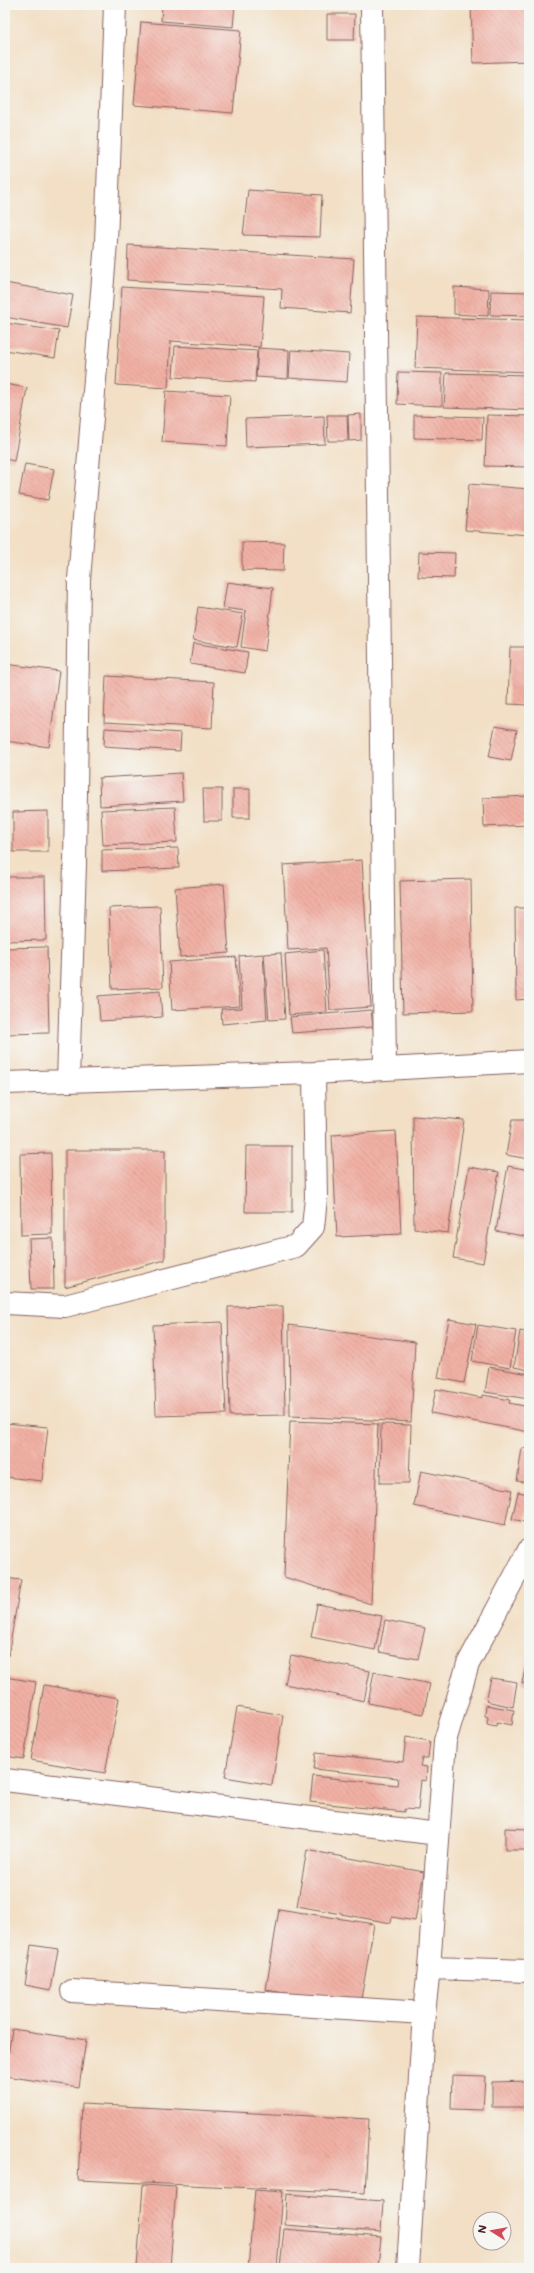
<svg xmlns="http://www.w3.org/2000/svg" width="534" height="2273" font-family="Mali,sans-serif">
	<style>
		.building { fill: url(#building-back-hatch) }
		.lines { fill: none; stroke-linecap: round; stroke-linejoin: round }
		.minor-casing { stroke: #856261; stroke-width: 24 }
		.minor { stroke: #fff; stroke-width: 22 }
	</style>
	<defs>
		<pattern id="building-back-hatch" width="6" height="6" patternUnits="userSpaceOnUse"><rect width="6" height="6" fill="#f1b0a4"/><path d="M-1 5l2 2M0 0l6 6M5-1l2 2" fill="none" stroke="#d0978d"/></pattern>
	</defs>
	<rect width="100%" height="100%" fill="#f6f6f2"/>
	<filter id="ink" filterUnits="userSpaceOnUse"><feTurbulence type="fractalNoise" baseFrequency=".025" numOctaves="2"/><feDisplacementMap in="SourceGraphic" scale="8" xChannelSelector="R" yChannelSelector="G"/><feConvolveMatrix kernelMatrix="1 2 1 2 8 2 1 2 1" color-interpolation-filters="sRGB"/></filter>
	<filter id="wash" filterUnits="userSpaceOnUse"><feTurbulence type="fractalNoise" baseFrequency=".012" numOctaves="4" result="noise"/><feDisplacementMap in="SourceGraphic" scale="16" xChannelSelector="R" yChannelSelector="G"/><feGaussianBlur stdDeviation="0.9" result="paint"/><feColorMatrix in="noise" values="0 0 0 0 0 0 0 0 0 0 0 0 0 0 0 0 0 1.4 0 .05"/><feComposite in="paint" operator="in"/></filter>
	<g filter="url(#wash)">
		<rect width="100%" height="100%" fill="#f2dfc5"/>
		<g id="blocks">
			<path class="building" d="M162,5H235L233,27L161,21Z
				M471,5H529V61L473,63Z
				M327,14H355L354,40H327Z
				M141,22L241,30L233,113L134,105Z
				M248,190L322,195L320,237L243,235Z
				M128,245L354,259L350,313L281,308L282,289L127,280Z
				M5,283L73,295L67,328L5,317Z
				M122,287L264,296L260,347L171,341L168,388L116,385Z
				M454,287L489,289L488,316L454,314Z
				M491,291L529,292V316L490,315Z
				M417,317L529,320V372L415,368Z
				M5,323L59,331L55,358L5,350Z
				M175,346L257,351L255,382L173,377Z
				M258,348L289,350L288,379L256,377Z
				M291,350L349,354L347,382L289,378Z
				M398,372L442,373V406L397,404Z
				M446,373L529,375V410L444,407Z
				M5,384L27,388L14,461L5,459Z
				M166,391L230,395L227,446L162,442Z
				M361,414V440L349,441L348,415Z
				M327,415H347L348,441H328Z
				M414,415L483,417L482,440L414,438Z
				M487,415L529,416V467L485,466Z
				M324,416L325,444L246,447L245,419Z
				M25,464L54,469L48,500L19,495Z
				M469,484L529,489V535L465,530Z
				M242,542L284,543L283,571L242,570Z
				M419,552L455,553L454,578L418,577Z
				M227,582L273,588L265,651L241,647L246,611L223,608Z
				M198,607L243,614L237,647L193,640Z
				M193,643L248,652L245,673L190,664Z
				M510,647H529V705L508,704Z
				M5,664L59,671L49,747L5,741Z
				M106,676L214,682L212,728L104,722Z
				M495,726L517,730L511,761L489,757Z
				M105,728L181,733L180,751L104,746Z
				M181,773L183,801L100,806L99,778Z
				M203,789H222V821H204Z
				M233,789H250V818H233Z
				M529,796V825L484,827L483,798Z
				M175,807L177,842L103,845L101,810Z
				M48,811V852H13V812Z
				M178,848L179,868L102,871V850Z
				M362,860L371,1007L330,1010L326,948L288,950L283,865Z
				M5,877H45L46,940L5,941Z
				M471,879L473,1011L403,1013L400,881Z
				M224,884L229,953L180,957L175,888Z
				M160,906L163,987L112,989L109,908Z
				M515,908H529V999L516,1000Z
				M47,947L49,1033L5,1034V948Z
				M323,950L327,1012L289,1015L285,954Z
				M281,953L285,1019L269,1020L264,954Z
				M263,954L267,1020L222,1024L221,1009L242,1008L239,956Z
				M236,957L240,1006L172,1010L169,962Z
				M160,991L162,1017L100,1021L98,996Z
				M371,1010L373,1027L292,1033L290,1017Z
				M413,1116L464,1120L448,1233L414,1229Z
				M512,1120H529V1159L506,1155Z
				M396,1131L401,1234L337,1237L332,1135Z
				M246,1146H292V1212H245Z
				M65,1150H165V1260L65,1287Z
				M51,1153L52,1234L21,1235L20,1154Z
				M508,1166L529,1170V1237L496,1231Z
				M469,1167L499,1172L483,1263L453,1258Z
				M53,1238L54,1289H31L29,1239Z
				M283,1306L285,1415L230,1416L228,1307Z
				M449,1319L476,1324L464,1383L438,1378Z
				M222,1322L226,1414L156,1416L153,1325Z
				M289,1325L415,1342L411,1422L290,1416Z
				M478,1325L516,1331L510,1368L472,1361Z
				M520,1331L529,1333V1370L514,1367Z
				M489,1367L529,1374V1399L485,1392Z
				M436,1389L483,1398V1395L510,1400L509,1403L529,1407V1432L431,1413Z
				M290,1421L378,1424L371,1604L284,1577Z
				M5,1423L48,1427L42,1481L5,1477Z
				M381,1424L411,1425L409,1483H380Z
				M522,1448L529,1449V1483L517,1481Z
				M421,1471L512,1490L505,1525L414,1506Z
				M518,1492L529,1494L525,1522L512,1519Z
				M5,1578L21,1580L8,1656L5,1655Z
				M317,1604L382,1616L375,1650L311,1637Z
				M385,1620L425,1628L418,1659L379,1652Z
				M529,1651V1685L522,1683Z
				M291,1655L370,1671L364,1701L285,1684Z
				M374,1672L430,1684L423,1714L368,1703Z
				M5,1677L36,1682L24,1759L5,1756Z
				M491,1678L517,1682L513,1707L486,1701Z
				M44,1685L119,1698L105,1773L31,1760Z
				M486,1705L514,1710L512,1725L497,1722L496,1726L487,1724L488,1717L485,1716Z
				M237,1707L283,1715L272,1785L225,1777Z
				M406,1737L430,1741L428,1758H422L420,1766L427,1767L426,1781L421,1780L418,1810L404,1809V1812L310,1802L313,1776L397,1785L398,1778L314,1769L316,1753L403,1762Z
				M505,1828L529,1829V1850H505Z
				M307,1850L424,1872L415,1921L392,1917L391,1923L297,1906Z
				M279,1909L374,1924L360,2005L266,1990Z
				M5,1940L10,1941L6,1966H5Z
				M31,1945L58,1949L51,1990L25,1985Z
				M12,2029L86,2040L79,2087L5,2076Z
				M452,2075L485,2076L483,2110L451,2109Z
				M529,2081V2107H492V2082Z
				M82,2104L369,2119L365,2193L78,2180Z
				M143,2185L176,2187L170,2268H137Z
				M255,2190L283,2192L277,2268H248Z
				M287,2194L383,2201L381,2232L285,2225Z
				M284,2229L381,2237L378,2268H280Z"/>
		</g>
	</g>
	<g filter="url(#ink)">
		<use href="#blocks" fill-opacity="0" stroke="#856261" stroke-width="1"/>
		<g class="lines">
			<defs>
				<path id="minor" d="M372,5L385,1068
					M68,1081L75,864L79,580L106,242L115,5
					M5,1083L314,1073L529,1061
					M5,1303L65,1306L296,1246L313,1227L316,1198L314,1073
					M5,1780L438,1834
					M429,1968L529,1971
					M72,1991L424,2013
					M408,2268L424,2013L429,1968L445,1741L468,1664L529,1550"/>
			</defs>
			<use href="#minor" class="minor-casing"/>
			<use href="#minor" class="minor"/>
		</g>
	</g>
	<rect width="534" height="2273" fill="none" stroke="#f6f6f2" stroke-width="20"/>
	<g transform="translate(492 2231) rotate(281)"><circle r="19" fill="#f6f6f2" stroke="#b1a0a2"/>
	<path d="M0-3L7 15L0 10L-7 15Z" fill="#d1495b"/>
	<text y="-6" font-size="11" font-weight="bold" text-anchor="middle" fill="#4a1f2b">N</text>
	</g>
</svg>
